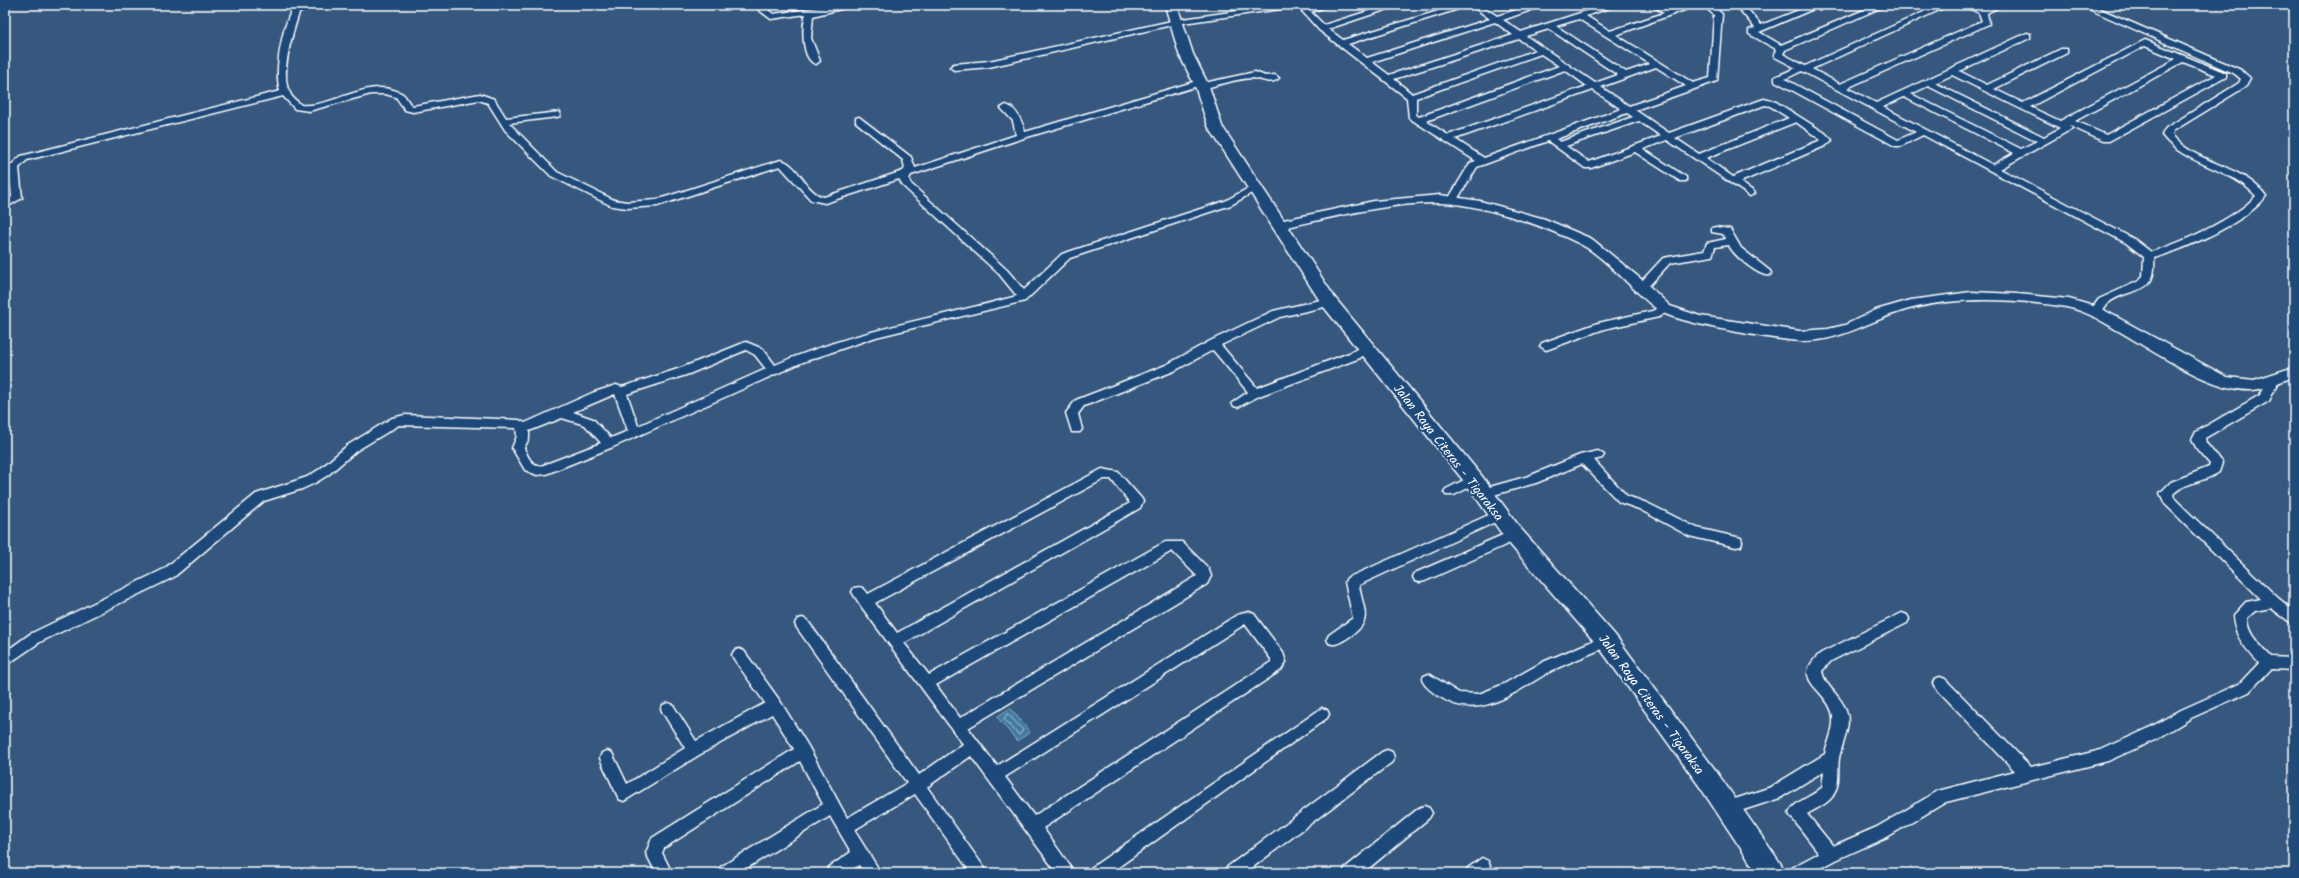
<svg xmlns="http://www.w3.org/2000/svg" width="2299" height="878" font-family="Kalam,sans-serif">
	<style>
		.water { fill: #437a9f; stroke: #8eafc5 }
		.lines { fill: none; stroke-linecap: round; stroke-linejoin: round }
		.shore { stroke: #b4cad9; stroke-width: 1 }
		.minor-casing { stroke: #fff; stroke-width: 3 }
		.tertiary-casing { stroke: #fff; stroke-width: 3 }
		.primary-casing { stroke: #fff; stroke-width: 3 }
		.minor { fill: #1f4a7a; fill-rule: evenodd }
		.tertiary { fill: #1f4a7a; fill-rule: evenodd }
		.primary { fill: #1f4a7a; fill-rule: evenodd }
		.labels { text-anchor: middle; stroke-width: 4; stroke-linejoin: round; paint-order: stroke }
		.street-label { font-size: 13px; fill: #fff; stroke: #1f4a7a }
	</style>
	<rect width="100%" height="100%" fill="#36587e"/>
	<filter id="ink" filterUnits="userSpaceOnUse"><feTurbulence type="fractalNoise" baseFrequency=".025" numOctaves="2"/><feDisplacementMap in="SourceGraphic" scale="8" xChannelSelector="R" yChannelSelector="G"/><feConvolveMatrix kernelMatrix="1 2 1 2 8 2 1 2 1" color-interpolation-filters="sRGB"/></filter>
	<g filter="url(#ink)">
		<path class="water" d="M1010,708L1030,732L1017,741L997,717Z"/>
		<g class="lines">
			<path class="shore" d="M1008,714L1023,730L1019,735L1004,719Z"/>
			<defs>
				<path id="minor" d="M305,5H316L299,13C293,32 279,75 290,93C292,98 297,101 301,105C334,108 368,76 401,93C406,95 408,104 413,106L480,94L494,99L506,118L560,112V116L557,117L509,123L557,172L614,200L627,202L656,200L781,160C800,165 805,193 824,197L903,171L905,168L903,160L856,122V118L859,117L911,157L915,168L1016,135L1013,121L1001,108L1006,105C1017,108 1022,122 1025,132L1200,80L1204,83L1255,72L1265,76L1275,75L1279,78C1271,86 1261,78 1252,78C1236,79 1218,85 1202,89L1198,86L1024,138L911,175L909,179L910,183L1007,270L1024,290L1062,254L1225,201L1254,185L1257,184L1262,187L1231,205L1070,258L1025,301L876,337L803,362L613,447L546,474L537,475L525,470L512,448L517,436L516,428L399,425L356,451L328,475L315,483L302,489L264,501L174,577L40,642L5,666V652L30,634L164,569L256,494L307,477L320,469L348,445L392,418L405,415L519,420L525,423L592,393L616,385L622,387L681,368L746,342L763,349L775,365C852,331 936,318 1017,296L999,274L903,186L899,179L825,203L811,200L780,166L657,206L627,208L612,206L551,176L505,130L488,103L479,100L413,112L405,110L396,97L385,94H371L309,111L295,109L283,96L27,160L19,168L22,198L5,208V201L12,197L9,167L21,156L280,91C274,72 282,28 292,10ZM746,350L755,355L766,369L638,426L627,394L689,374ZM615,394L628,431L611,438L593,419L573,412ZM562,418L585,425L601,443L541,466C531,465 528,457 524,448L529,438V431Z
					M838,5H856L813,16L811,38L820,61L816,64C801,60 802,25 806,14L771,19L759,10L766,8L773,14Z
					M1279,5H1298L1294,7L1176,24L989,67L954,70L950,67L954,64L989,61L1176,20Z
					M1317,5H1330L1311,12L1324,25L1388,5H1400L1328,29L1343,40L1458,5H1480L1497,16L1533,5H1545L1503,20L1521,32L1605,5H1617L1586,16L1610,31L1664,13L1652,5H1662L1671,10L1686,5H1698L1616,35L1693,83L1710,78L1714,15L1703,5H1712L1722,14L1717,81L1635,110L1669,133L1764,99L1776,102L1825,133L1832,140L1825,146L1740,182L1753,191L1755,193L1750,196L1667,140L1643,149L1686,177V181H1680L1635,152L1591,168H1585L1548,141L1477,167L1455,203H1449L1447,201L1470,163L1476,161L1409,118L1407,98L1319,30L1302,11ZM1471,5L1490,19L1367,58L1348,44ZM1579,19L1650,64L1626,72L1556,26ZM1495,22L1513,35L1389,75L1372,62ZM1549,29L1618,75L1595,83L1526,36ZM1519,39L1536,50L1412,94L1394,79ZM1541,54L1559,66L1419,117L1416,115V98ZM1656,67L1686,86L1629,106L1601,87ZM1565,70L1587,86L1448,135L1426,121ZM1593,90L1621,109L1484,158L1455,139ZM1765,105L1770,106L1789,118L1699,154L1675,138ZM1627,113L1633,117L1560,142L1556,139ZM1639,121L1661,136L1589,162L1566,146ZM1796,122L1821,140L1733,177L1706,158Z
					M1736,5H1744L1761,25L1812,5H1823L1759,32L1781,45L1876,5H1887L1785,50L1783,54L1805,66L1939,5H1950L1812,69L1840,84L1982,21L1979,13L1963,5H1974L1983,9L1992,5H2003L1987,13L1989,24L1847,88L1876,103L2027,33L2030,34V38L1959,71L1987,85L2061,49H2067V53L1994,89L2023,103L2145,40L2226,73V77L2109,141H2103L2068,125L2072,128L2070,130L2000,169L2134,239L2151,252C2181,243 2235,219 2256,196C2231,167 2185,166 2162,135L2166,128L2239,83L2241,79L2235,74L2080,5H2091L2241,70L2250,78L2245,87L2173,131L2172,135C2196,165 2243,164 2266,196C2248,222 2185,249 2154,258C2157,299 2129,285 2107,304C2104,306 2101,311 2099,314H2091L2090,311L2099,299L2139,281L2143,277L2144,257L2126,243L1923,135L1901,146H1895L1775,81V77L1796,68L1775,57L1774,55L1776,49L1749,34V30L1755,28ZM2145,46L2176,59L2060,121L2030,107ZM2183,62L2216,75L2106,135L2075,121ZM1802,71L1916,132L1898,140L1785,79ZM1952,75L2060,128L2044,137L1935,83ZM1928,86L2037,141L2021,149L1911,94ZM1904,97L2014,153L1993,165L1883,107Z
					M1716,227L1730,229L1741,248L1770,271L1771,273L1770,275C1760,278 1732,254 1729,245L1715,247L1712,256L1670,263L1646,289H1638L1637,287L1638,285L1663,258L1704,251L1707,243L1726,239L1723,234L1712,232V228Z
					M1329,298L1334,302L1333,305L1280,317L1221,345L1257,388L1352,352L1363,345H1371L1373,348L1360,358L1259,396L1238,407L1234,406L1232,403L1248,392L1213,350L1174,371L1084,406L1078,414L1082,429L1080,432H1072L1066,413L1076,400L1166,365L1210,341L1273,311Z
					M1665,305L1670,309L1659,317L1604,329L1546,350L1540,346L1542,343L1598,323L1652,311Z
					M2274,374L2280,378L2269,401L2205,438L2206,443L2222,463L2219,472C2205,482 2185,482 2173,494L2174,498L2186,510L2278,598L2294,611V625L2271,608L2255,611L2247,618C2247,635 2261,645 2271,657L2294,658V670L2271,669L2249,692L2191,718L2157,739L2108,761L1946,802L1887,837L1836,860L1812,873H1789L1791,868L1819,853L1789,814C1794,800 1812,798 1822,787L1824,771L1780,798L1728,815L1723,813L1720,808L1723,803L1771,787L1825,754C1828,741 1836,726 1832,712C1825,688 1789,680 1821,653L1902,613L1907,615L1909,619L1907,623L1831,661L1822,671C1824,685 1840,695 1846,710C1852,726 1842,743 1839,758C1837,772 1841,785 1832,797C1826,805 1815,809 1807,814L1833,846L1877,827L1938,791L2015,771L1935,687L1933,683L1935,679L1940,677L1945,679L2031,767L2101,750L2147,729L2181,710L2239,684L2259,663C2246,649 2234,636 2233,616L2246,602L2261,599L2165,504L2160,493L2171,482L2209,467L2210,464L2197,449L2192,440L2196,432L2260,395L2270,375Z
					M1598,451L1604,455L1602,458L1594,460L1627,496L1647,503L1697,528L1741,538L1742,542L1741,546L1736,547L1689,536L1639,509L1619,502L1582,464L1536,483L1483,498L1479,496L1477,493L1479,490L1529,476L1580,455Z
					M1102,469L1118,472L1141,498L1143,501L1140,508L904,643L929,675L1165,542H1182L1208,568L1211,576L1207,584L968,728L997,766L1237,615L1249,612L1254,614L1283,653L1286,662L1281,670L1043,828L1075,873H1057L971,756L927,787L988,873H971L915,794L854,830L881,873H864L859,865L847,873H826L828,868L851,852L830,816L739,873H717L719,868L823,804L800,761L664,848L662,853L672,873H656L646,853L652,838L794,749L772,714L699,755L624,801L619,799L602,763L600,758L602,753L607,751L612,753L627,784L685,748L663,713L661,709L663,705L668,703L673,705L696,741L765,703L734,659L732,655L734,651L739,649L744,651L780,701L808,746L847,818L907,783L797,628L795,624L797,620L802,618L807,620L919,775L963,744L861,606L852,592L854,588C862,586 864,588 868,594ZM1104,479H1111L1130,503L897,633L875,603ZM1172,551L1197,576L960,718L936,685ZM1245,624L1271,659V662L1034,816L1005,777Z
					M1474,475L1478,477L1480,480L1478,483L1454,495H1446L1444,492L1446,489Z
					M1500,510L1504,512L1506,515L1504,518L1359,585C1363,612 1375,621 1346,639C1340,642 1336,646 1329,643L1327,639L1329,635L1353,618L1345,582L1347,578Z
					M1514,530L1519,531L1520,535L1519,539L1425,581L1420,582L1415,581L1413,577L1415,573Z
					M1607,635L1612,637L1614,641L1612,645C1592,653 1572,661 1553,670C1519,688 1482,723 1442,698C1435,694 1426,688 1422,680L1424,676L1429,674L1459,693L1479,694L1504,684L1543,662Z
					M1322,708L1327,710L1329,714L1327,718L1110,873H1089L1091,868Z
					M1387,750L1392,752L1394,757L1392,762L1245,873H1224L1226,868L1382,752Z
					M1424,806L1429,808L1432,813L1429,818L1363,873H1343L1345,868L1419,808Z
					M1482,858L1488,861L1490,866L1488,871L1466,873L1468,868Z"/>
				<path id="tertiary" d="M1440,195L1480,201L1545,219L1592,239L1647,284L1670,306L1700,316L1800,331L1828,329L1845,325L1876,310L1911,300L1971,292L2017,294L2069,299L2100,308L2227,377L2254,380L2294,367V377C2281,381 2266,389 2253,390C2210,392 2153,350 2115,329C2100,320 2084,310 2066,307C2016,299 1959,296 1909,309C1871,319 1842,342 1801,341C1777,340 1675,323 1658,310C1634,292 1606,257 1580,244C1543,225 1481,204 1440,203C1389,202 1329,218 1279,229L1273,225L1279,221L1374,201Z"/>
				<path id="primary" d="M1165,5H1177L1193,54L1209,86L1222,126L1335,298L1481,475L1521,529L1615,635L1716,771L1781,864L1785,873H1757L1700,787L1599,647L1507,541L1467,485L1323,306L1208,126L1195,86L1179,54Z"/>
			</defs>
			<use href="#minor" class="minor-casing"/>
			<use href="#tertiary" class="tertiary-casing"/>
			<use href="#primary" class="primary-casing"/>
			<use href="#minor" class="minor"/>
			<use href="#tertiary" class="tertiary"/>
			<use href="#primary" class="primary"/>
		</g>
	</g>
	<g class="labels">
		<g class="street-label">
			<text transform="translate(1449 452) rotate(52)" y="5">Jalan Raya Citeras - Tigaraksa</text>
			<text transform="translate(1652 704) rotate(54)" y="5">Jalan Raya Citeras - Tigaraksa</text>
		</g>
	</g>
	<rect width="2299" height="878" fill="none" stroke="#1f4a7a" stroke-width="20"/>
	<rect x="10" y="10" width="2279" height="858" fill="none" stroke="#fff" stroke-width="1.5" filter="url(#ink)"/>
</svg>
